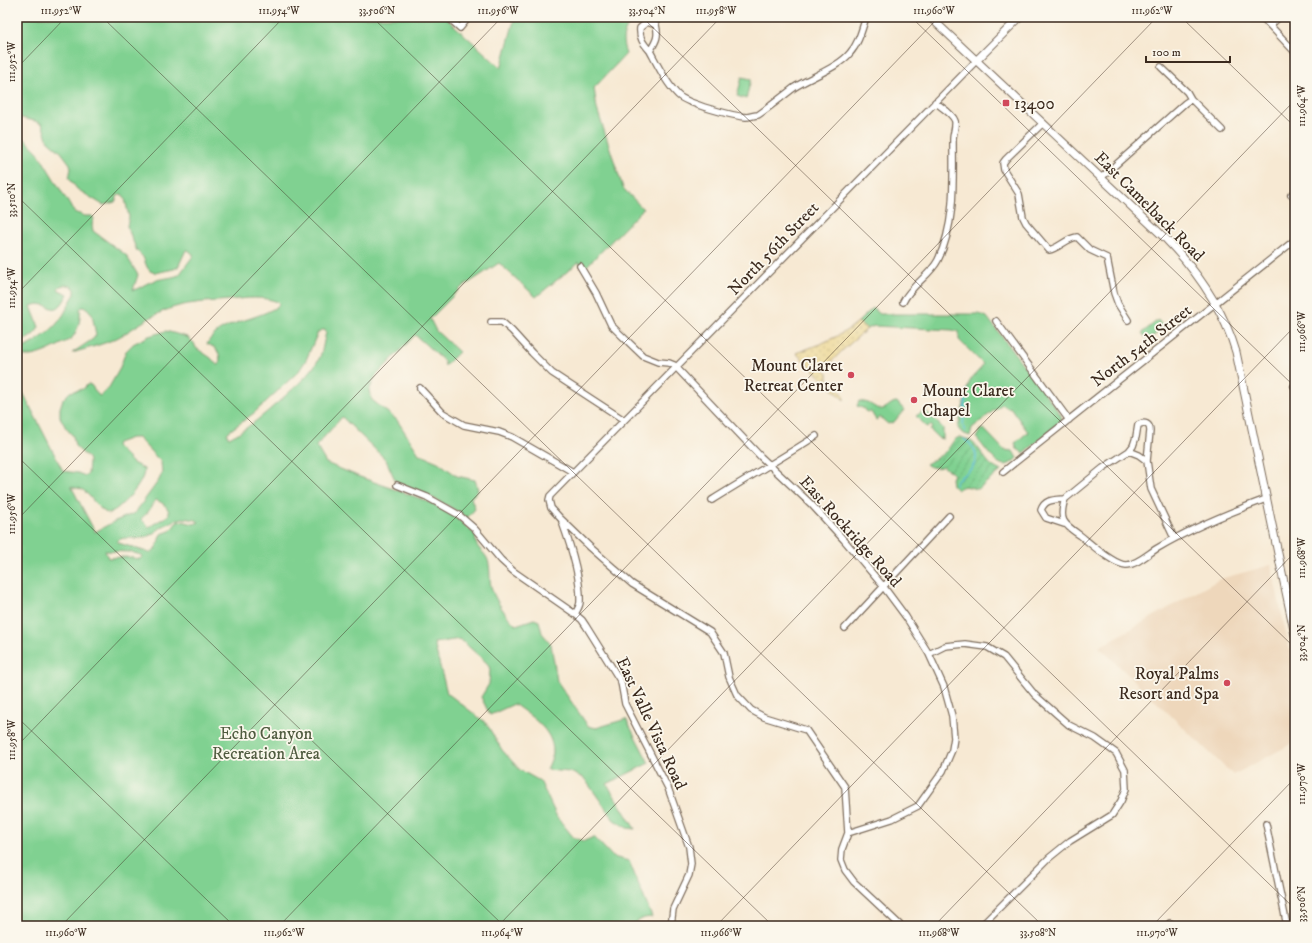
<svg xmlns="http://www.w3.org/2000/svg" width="1312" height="943" font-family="'IM FELL DW Pica',serif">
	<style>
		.built { fill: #eed7bb }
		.green { fill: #80d191; stroke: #5e7e58; fill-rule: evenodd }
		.sand { fill: url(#sand-dots); stroke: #94825e }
		.garden { fill: url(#garden-furrows); stroke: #5e7e58 }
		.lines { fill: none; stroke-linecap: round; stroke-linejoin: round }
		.stream { stroke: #5fc2dd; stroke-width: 1.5 }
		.minor-casing { stroke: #7d6d5d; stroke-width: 8 }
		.major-casing { stroke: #7d6d5d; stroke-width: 9 }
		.minor { stroke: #fff; stroke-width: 5.5 }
		.major { stroke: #fff; stroke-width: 7 }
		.ticks { fill: none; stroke: #3b2a1e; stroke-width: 1; stroke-opacity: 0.45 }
		.poi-dot { fill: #d1495b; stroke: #fbf7ec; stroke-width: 1.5 }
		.labels { text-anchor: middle; stroke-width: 3.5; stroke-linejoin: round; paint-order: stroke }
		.poi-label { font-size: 17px; fill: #3b2a1e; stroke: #fbf7ec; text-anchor: start }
		.street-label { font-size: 17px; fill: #3b2a1e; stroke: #fbf7ec }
		.park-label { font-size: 17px; fill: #505c40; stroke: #fbf7ec }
		.neatline { fill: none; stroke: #3b2a1e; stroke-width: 1.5 }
		.ticks-label { font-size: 10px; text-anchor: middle; fill: #3b2a1e }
	</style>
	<defs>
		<pattern id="sand-dots" width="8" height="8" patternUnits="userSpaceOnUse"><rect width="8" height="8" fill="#eeda9e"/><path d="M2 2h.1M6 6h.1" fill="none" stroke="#cdbb88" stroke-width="1.8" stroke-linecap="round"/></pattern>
		<pattern id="garden-furrows" width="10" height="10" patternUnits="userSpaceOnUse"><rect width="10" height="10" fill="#80d191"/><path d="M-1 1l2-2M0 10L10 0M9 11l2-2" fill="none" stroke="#6aaa76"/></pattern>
	</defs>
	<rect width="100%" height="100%" fill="#fbf7ec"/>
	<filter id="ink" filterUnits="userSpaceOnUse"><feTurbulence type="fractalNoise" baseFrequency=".025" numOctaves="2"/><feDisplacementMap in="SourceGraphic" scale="8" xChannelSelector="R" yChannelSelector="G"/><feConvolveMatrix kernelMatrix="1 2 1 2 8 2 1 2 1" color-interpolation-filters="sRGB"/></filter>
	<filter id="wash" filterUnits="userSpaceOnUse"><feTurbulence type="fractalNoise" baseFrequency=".012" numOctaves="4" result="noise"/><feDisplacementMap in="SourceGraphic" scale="16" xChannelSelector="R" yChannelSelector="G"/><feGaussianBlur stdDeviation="0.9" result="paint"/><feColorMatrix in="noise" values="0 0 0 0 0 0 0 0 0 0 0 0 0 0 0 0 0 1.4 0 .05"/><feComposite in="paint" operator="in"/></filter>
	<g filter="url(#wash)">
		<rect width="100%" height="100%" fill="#f7e9d3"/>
		<path class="built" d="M1271,565L1295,673V742L1233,775L1099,647L1220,579Z"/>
		<path class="green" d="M17,17H445L501,68L515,17H634C624,31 620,36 626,54L594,88L597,109L623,188L643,209L584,269L579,262L536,297L499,263L461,288L430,319L436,331L459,352L445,366L444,361L415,335L375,377L369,391L372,400L397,420L419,454L438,462L457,476L475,480L478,490L471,498L475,509L467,518C445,502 420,492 396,482L386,460L342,417L316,446L326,463L360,477L416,497L431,503L453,515L476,535C473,547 482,549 487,558C491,565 489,578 491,586C493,597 507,618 516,625L534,619L539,621L542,633L551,644L557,681L588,726L596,728L626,719L649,763L607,784L635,829L627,828L614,820L584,778L570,772L547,770C549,764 553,757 553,752C553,729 530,716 514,704L490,715L481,697L489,684L490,669L487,663L460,639L434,643L447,693L486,723L502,750L520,770L540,781L557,817L574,838L584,841L594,837L613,857L629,861L652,917L644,918L636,922V926H17V381L63,471L78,473L85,476L88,474L89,461L88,458L75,446L73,436L66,428L60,417V408L63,399L70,392L83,389L88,384L91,385L99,396L101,395L108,389L119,370L126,351L133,344L149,336L166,331L187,337L194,343L196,348L211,358L217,365H219C222,355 217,347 207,344C209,341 210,338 213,336C227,321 261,319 279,305L278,302C262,296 247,298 230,300C208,302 184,302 164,311C149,317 137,326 124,334C110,343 88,348 72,353L93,339L96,335L92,314L87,308L82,307L80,309C81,319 78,332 71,339C59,345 31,362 20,354L21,349C33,344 51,332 59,321C66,313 69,302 75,294V289C71,285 63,283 58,288L59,290L68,294C53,323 51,298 31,306L39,327C35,336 26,340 17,343V131L37,151L74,212L85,216H92L94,218L92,225L93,231L126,255L138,275L133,290C139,289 143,285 148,283C158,278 169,279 179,275L193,256V254L188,250H186L178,267L174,269L155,273L150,271L147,267L143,257L137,251L127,226L129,217L125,199L122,194L118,195L115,202L103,205L77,189L69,178L71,168L70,164L61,152L48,141L42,124L35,121L17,117ZM322,330H325L326,333C323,342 323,354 317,362C309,375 297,385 285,396C268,411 250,428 229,438L227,435L228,432L254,413L299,371L306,360L318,332ZM131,438H138L161,462L162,473L159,480L135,513L115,521L95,532L71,486C75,489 79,487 83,490C92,497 98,510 109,514C121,507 145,484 144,469L133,463L116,446L117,443ZM156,500C162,502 170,508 169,515L149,527L141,519C143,516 146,515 148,512C152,507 151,504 156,500ZM183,518L196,520L199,522L194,524L182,521L177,522L170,531L161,534C157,542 159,549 150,553L119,543L117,541C122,536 135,539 142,538C151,536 155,532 162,527C168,523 176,520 183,518ZM105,551L130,552L141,555L142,557L140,559L125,557L108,558Z
			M742,77L751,79L746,99L737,96Z
			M873,308L880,314H979L987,317L1061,415V422L1024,453L1017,449L1015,443L1028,432L1010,407L1008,408L1002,404L972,428L970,436L962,433L958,428L969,383C972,375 980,372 983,364L959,340V332L952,330L874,326L867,329L858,322Z
			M1158,320L1164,328L1148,340L1142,333Z
			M859,401C862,402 866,402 868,403C873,405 877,410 883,409C889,407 891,402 897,402L904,410L894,422L888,424L880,417L876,420L871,412H867L865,409L857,406Z
			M925,410L943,428V439L938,438L930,430L932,428L931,425L927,427L916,416Z
			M984,429L1004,450L1013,451L1017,458C1015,460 1012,463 1009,464C997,470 984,445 976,438L980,430Z"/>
		<path class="sand" d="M858,322L867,329L845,348L824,369L828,373V379L844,395V400L796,353C818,345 839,338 858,322Z"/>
		<path class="garden" d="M960,437C978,441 979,452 990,464C993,467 997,469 1001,471L978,489C969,488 965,483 957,490L952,485L951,478L954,475C950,470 946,469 943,466C938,469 930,468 926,464C933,460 943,455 948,449C952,444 953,439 960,437Z"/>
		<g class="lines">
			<path class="stream" d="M965,432L963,425L965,404C967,400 964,395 967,390
				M955,485C956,479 959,478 965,474C980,463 980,450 964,439"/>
		</g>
	</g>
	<g filter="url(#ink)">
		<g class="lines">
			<defs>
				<path id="minor" d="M448,17L460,28L469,17
					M1262,17L1295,52
					M647,22L656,25C659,37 656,41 650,51C643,43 639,38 640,28Z
					M1271,25L1279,17
					M650,51C658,66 666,83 678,95C687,104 733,116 746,117C750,117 754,115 758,115C771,106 783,96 795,87C811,77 839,67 850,53C859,43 862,29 866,17
					M1161,67L1187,92L1191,99L1222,130
					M1043,123L1006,159L1003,163L1004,170L1019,194L1023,217L1026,223L1049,250C1059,248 1067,238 1077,237L1090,250L1107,258L1114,293L1118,304L1128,320
					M1102,177L1185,103L1191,99
					M1291,195L1295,198
					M580,266L596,293L611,325L619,333L643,356L658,362L669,363L674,365L761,457L811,504L844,540L883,586L906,617L929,654L944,687L952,716L954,738L952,750L943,771L918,806L892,819L848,833
					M903,302C911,285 930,276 938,260C956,223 953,179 953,139C953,134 956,127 955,121C953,114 941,107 935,102
					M996,321L1069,420
					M491,322H502L512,331L532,353L552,373L624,420
					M1294,386L1295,385
					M420,388L443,413L464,425L499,432L512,437L573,472
					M1129,451L1139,455L1147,461
					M1003,472L1295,240
					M397,485L427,497L459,515L474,528L501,560L513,571L575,614L582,620L586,626L621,682L625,704L668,788L689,847L691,864L689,875L673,909L671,926
					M1065,499C1058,521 1064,524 1081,536C1091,544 1114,565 1126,565C1136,565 1148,554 1156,549C1191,528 1228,513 1266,499
					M1065,499L1103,468L1129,451L1133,446L1136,437L1138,425C1145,421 1150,424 1150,431L1147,461L1151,489L1174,538
					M712,500C747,478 782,458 816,436
					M562,522C570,544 581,578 580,602C580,606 577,610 575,614
					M1064,524L1046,518L1041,510C1045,499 1054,500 1065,499
					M845,628L949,516
					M929,654L945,646L965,644L987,647L1004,657L1035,695L1069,725L1095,738L1116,753L1125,770L1126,789L1121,801L1112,815L1070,841L1049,858L981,926
					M1266,824L1287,926
					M1170,923V926
					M901,926L854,882L845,870L841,860L842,849L848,833L845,787L806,730L764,717L751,710L737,695L729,677L724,653L710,632L632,584L591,548L561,519L551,508L549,500L550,496L976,61"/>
				<path id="major" d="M930,17L1166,239C1198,272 1223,308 1236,352L1295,635
					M976,61L1020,17"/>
			</defs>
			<use href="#minor" class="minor-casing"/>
			<use href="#major" class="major-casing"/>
			<use href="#minor" class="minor"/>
			<use href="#major" class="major"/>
		</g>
	</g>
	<path class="ticks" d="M102,17L1043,926M372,17L1295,909M642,17L1295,648M911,17L1295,387M1181,17L1295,127M17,68L66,17M17,196L773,926M17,294L284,17M17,456L504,926M17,520L502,17M17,717L234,926M17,746L721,17M61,926L939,17M279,926L1157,17M498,926L1295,100M716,926L1295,326M934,926L1295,552M1152,926L1295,778"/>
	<g class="poi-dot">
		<rect x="1002" y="99" width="8" height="8" rx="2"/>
		<circle cx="851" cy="375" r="4"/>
		<circle cx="914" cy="400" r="4"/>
		<circle cx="1227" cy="683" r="4"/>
	</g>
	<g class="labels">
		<g class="poi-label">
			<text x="1014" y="109">13400</text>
			<text x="843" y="371" text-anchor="end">Mount Claret<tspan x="843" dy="20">Retreat Center</tspan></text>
			<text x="922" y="396">Mount Claret<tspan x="922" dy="20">Chapel</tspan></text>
			<text x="1219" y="679" text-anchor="end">Royal Palms<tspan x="1219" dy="20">Resort and Spa</tspan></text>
		</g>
		<g class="street-label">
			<text transform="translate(1150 206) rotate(45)" y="6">East Camelback Road</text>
			<text transform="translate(773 248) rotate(-46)" y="6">North 56th Street</text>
			<text transform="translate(1141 345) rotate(-38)" y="6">North 54th Street</text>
			<text transform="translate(851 531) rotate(48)" y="6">East Rockridge Road</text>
			<text transform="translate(652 723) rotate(65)" y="6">East Valle Vista Road</text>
		</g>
		<g class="park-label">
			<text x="266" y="739">Echo Canyon<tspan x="266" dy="20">Recreation Area</tspan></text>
		</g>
	</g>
	<rect width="1312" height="943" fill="none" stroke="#fbf7ec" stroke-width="44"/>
	<path d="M1146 56v6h84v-6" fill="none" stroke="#3b2a1e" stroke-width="2"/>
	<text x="1152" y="56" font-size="12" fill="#3b2a1e" stroke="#fbf7ec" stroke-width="3" paint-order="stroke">100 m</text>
	<rect x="22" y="22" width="1268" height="899" class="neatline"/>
	<g class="ticks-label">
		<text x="61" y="14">111.952°W</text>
		<text x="279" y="14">111.954°W</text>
		<text x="377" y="14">33.506°N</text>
		<text x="498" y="14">111.956°W</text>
		<text x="647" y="14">33.504°N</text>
		<text x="716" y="14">111.958°W</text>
		<text x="934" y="14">111.960°W</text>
		<text x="1152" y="14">111.962°W</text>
		<text transform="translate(11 62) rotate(-90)" y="4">111.952°W</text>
		<text transform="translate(1301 106) rotate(-90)" y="4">111.964°W</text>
		<text transform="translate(11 200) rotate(-90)" y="4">33.510°N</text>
		<text transform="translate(11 288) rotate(-90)" y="4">111.954°W</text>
		<text transform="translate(1301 332) rotate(-90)" y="4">111.966°W</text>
		<text transform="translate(11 514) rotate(-90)" y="4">111.956°W</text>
		<text transform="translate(1301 558) rotate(-90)" y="4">111.968°W</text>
		<text transform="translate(1301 643) rotate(-90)" y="4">33.504°N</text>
		<text transform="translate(11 740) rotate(-90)" y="4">111.958°W</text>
		<text transform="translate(1301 784) rotate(-90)" y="4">111.970°W</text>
		<text transform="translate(1301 904) rotate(-90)" y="4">33.506°N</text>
		<text x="66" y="936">111.960°W</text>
		<text x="284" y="936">111.962°W</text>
		<text x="502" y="936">111.964°W</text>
		<text x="721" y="936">111.966°W</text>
		<text x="939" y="936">111.968°W</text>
		<text x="1038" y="936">33.508°N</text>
		<text x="1157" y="936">111.970°W</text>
	</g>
</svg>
